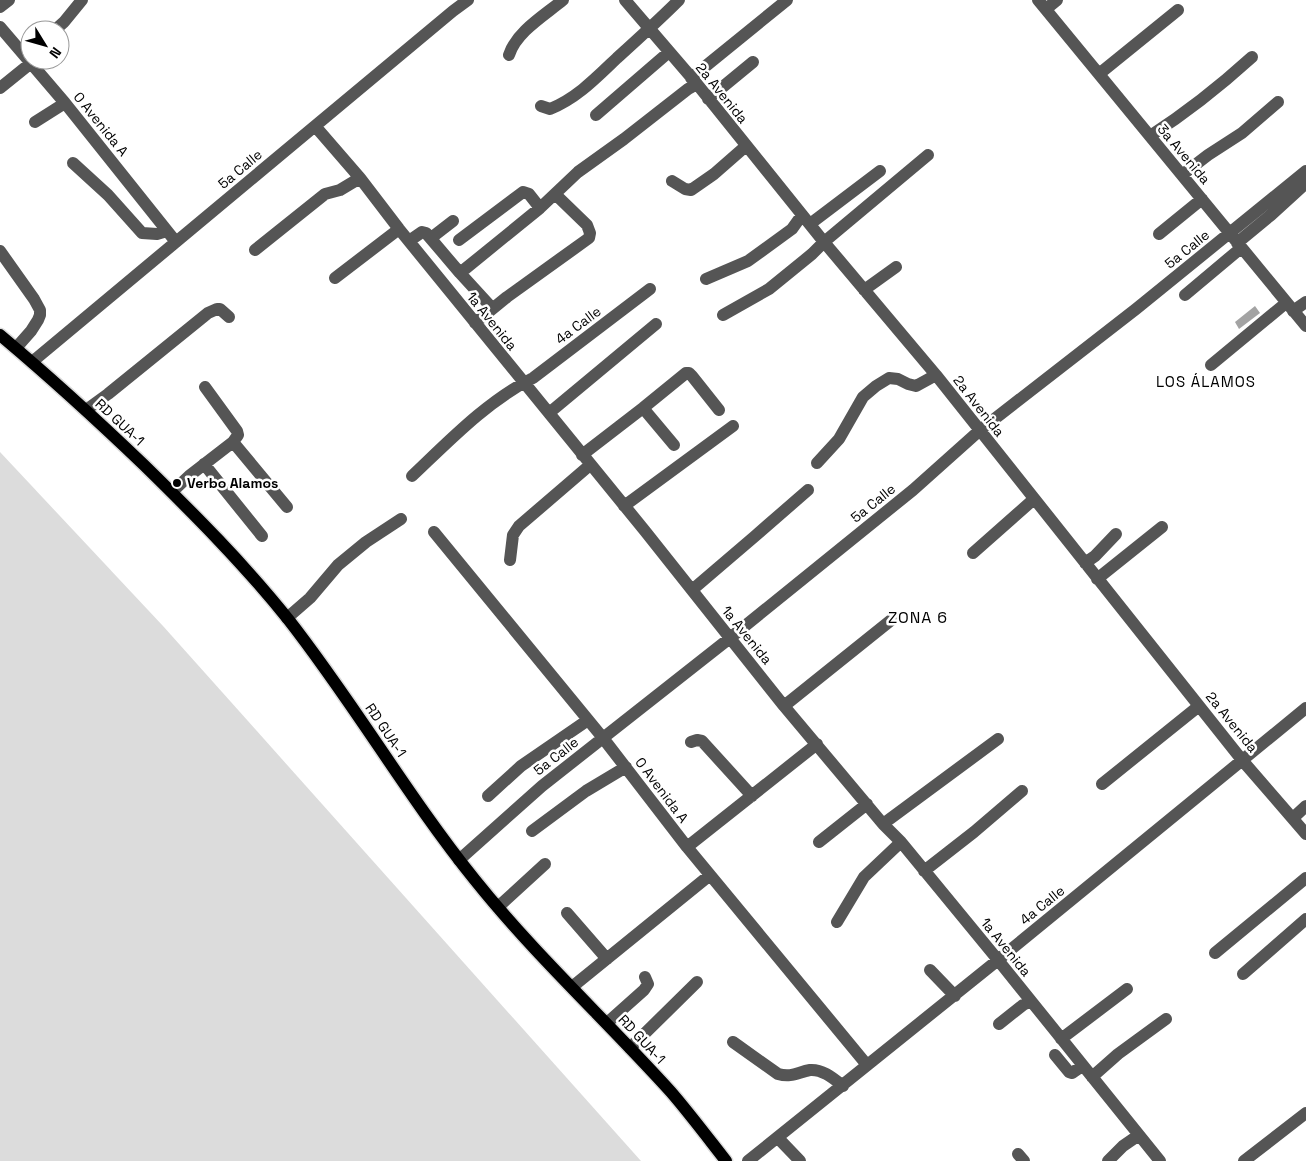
<svg xmlns="http://www.w3.org/2000/svg" width="1306" height="1161" font-family="'Space Grotesk',sans-serif">
	<style>
		.green { fill: #dcdcdc }
		.water { fill: #a3a3a3 }
		.lines { fill: none; stroke-linecap: round; stroke-linejoin: round }
		.major-casing { stroke: #dbdbdb; stroke-width: 15 }
		.minor { stroke: #555; stroke-width: 12 }
		.major { stroke: #000; stroke-width: 12 }
		.poi-dot { fill: #000; stroke: #fff; stroke-width: 2 }
		.labels { text-anchor: middle; stroke-width: 5; stroke-linejoin: round; paint-order: stroke }
		.street-label { font-size: 14px; fill: #000; stroke: #fff }
		.poi-label { font-size: 14px; font-weight: bold; fill: #000; stroke: #fff; text-anchor: start }
		.neighbourhood-label { font-size: 15px; letter-spacing: 1px; fill: #000; stroke: #fff }
		.quarter-label { font-size: 16px; letter-spacing: 1px; fill: #000; stroke: #fff }
	</style>
	<rect width="100%" height="100%" fill="#fff"/>
	<path class="green" d="M0,452L163,626L641,1161H0Z"/>
	<path class="water" d="M1255,306L1260,313L1239,329L1235,322Z"/>
	<g class="lines">
		<defs>
			<path id="major" d="M0,335C50,377 97,420 144,465C194,514 244,564 288,619C354,703 408,797 475,880C535,955 606,1020 671,1092C690,1114 708,1138 726,1161"/>
		</defs>
		<use href="#major" class="major-casing"/>
		<path class="minor" d="M625,0L697,84L824,242L936,375L1242,760L1306,834
			M1038,0L1306,326
			M0,7L9,0
			M1046,9L1057,0
			M0,27L65,103L176,242
			M55,30L64,22L82,0
			M509,55C516,32 545,15 563,0
			M1099,74L1178,10
			M691,78L787,0
			M0,88L31,63
			M708,99L753,62
			M541,106L550,109C577,98 596,78 617,58C638,39 659,20 679,0
			M596,115L669,52
			M35,122L65,103
			M315,126L360,178L399,229L645,531L784,706L883,824L901,842L998,960L1160,1161
			M1150,136C1186,113 1220,86 1252,57
			M73,163L108,195L142,233L157,234L167,231
			M1182,175L1208,155L1242,133L1278,102
			M672,181L685,189L691,190L714,174L746,146
			M810,224L880,171
			M1159,234L1202,199
			M431,238L453,221
			M459,240L523,192L529,194L540,208
			M409,241L422,232L426,233L460,273L492,308
			M1237,243L1271,215L1306,183
			M255,250L325,194L340,190L360,178
			M0,251L34,299L40,310V315L38,320L31,331L16,348
			M460,273L540,208L578,172L624,139L688,89L697,84
			M335,278L399,229
			M706,279L748,261L792,229L802,215
			M864,290L896,267
			M1185,295L1241,248
			M1293,311L1306,302
			M723,315L769,289L812,254L824,242L928,155
			M475,323L507,297L589,238L590,233L587,225L555,194
			M32,362L453,11L468,0
			M1211,365L1286,303
			M643,408L674,445
			M86,410L108,394L208,313L217,309H220L229,317
			M549,413L656,324
			M233,442L287,507
			M582,455L643,408L686,373H689L692,376L719,410
			M817,463L839,439L863,397L876,386L889,378L898,379L908,384L916,386L936,375
			M204,464L262,536
			M412,476C449,441 487,401 533,378L650,289
			M172,492L189,476L233,442L238,435L237,431L205,387
			M624,506L733,426
			M434,532L603,738L687,847L867,1065
			M973,553L1034,499
			M510,560L513,535L519,526L590,465
			M1085,563L1095,556L1116,534
			M1097,579L1162,527
			M692,590L754,537L808,490
			M287,618L310,598L338,565L366,542L401,519
			M784,706L895,617
			M691,742L697,740L702,741L752,796
			M1102,784L1199,706
			M488,796L521,766L588,720
			M1293,818L1306,806
			M883,824L998,739
			M532,831L586,791L626,767
			M819,842L867,804
			M687,847L817,744
			M459,860L542,786L730,638L913,490L979,431L1136,309L1306,171
			M924,871L974,832L1022,791
			M498,907L545,864
			M567,913L607,959
			M837,922L864,877L901,842
			M1215,953L1306,878
			M930,970L955,996
			M1243,974L1306,919
			M572,987L710,875
			M607,1023L644,990L648,984L645,977
			M999,1024L1023,1005L1031,1001
			M1061,1039L1127,989
			M733,1042L778,1074C792,1078 798,1072 810,1070C823,1069 834,1079 843,1086
			M630,1048L697,982
			M1055,1055L1069,1072L1072,1073L1082,1066
			M1092,1077L1118,1054L1166,1019
			M778,1138L800,1161
			M1018,1154L1024,1161
			M748,1161L998,960L1306,708
			M1108,1161L1123,1146L1139,1135
			M1244,1161L1306,1113"/>
		<use href="#major" class="major"/>
	</g>
	<circle class="poi-dot" cx="177" cy="483" r="5"/>
	<g class="labels">
		<g class="street-label">
			<text transform="translate(722 93) rotate(51)" y="5">2a Avenida</text>
			<text transform="translate(101 124) rotate(51)" y="5">0 Avenida A</text>
			<text transform="translate(1184 154) rotate(50)" y="5">3a Avenida</text>
			<text transform="translate(240 169) rotate(-40)" y="5">5a Calle</text>
			<text transform="translate(1187 249) rotate(-39)" y="5">5a Calle</text>
			<text transform="translate(492 321) rotate(51)" y="5">1a Avenida</text>
			<text transform="translate(578 325) rotate(-37)" y="5">4a Calle</text>
			<text transform="translate(979 406) rotate(52)" y="5">2a Avenida</text>
			<text transform="translate(120 422) rotate(43)" y="5">RD GUA-1</text>
			<text transform="translate(873 503) rotate(-39)" y="5">5a Calle</text>
			<text transform="translate(747 635) rotate(51)" y="5">1a Avenida</text>
			<text transform="translate(1232 722) rotate(51)" y="5">2a Avenida</text>
			<text transform="translate(386 730) rotate(56)" y="5">RD GUA-1</text>
			<text transform="translate(556 756) rotate(-38)" y="5">5a Calle</text>
			<text transform="translate(662 790) rotate(53)" y="5">0 Avenida A</text>
			<text transform="translate(1042 905) rotate(-39)" y="5">4a Calle</text>
			<text transform="translate(1006 947) rotate(51)" y="5">1a Avenida</text>
			<text transform="translate(642 1039) rotate(47)" y="5">RD GUA-1</text>
		</g>
		<g class="poi-label">
			<text x="187" y="488">Verbo Alamos</text>
		</g>
		<g class="neighbourhood-label">
			<text x="1206" y="387">LOS ÁLAMOS</text>
		</g>
		<g class="quarter-label">
			<text x="918" y="623">ZONA 6</text>
		</g>
	</g>
	<g transform="translate(45 45) rotate(127)"><circle r="24" fill="#ffffff" stroke="#999999"/>
	<path d="M0-4L9 19L0 12L-9 19Z" fill="#000000"/>
	<text y="-8" font-size="14" font-weight="bold" text-anchor="middle" fill="#000000">N</text>
	</g>
</svg>
